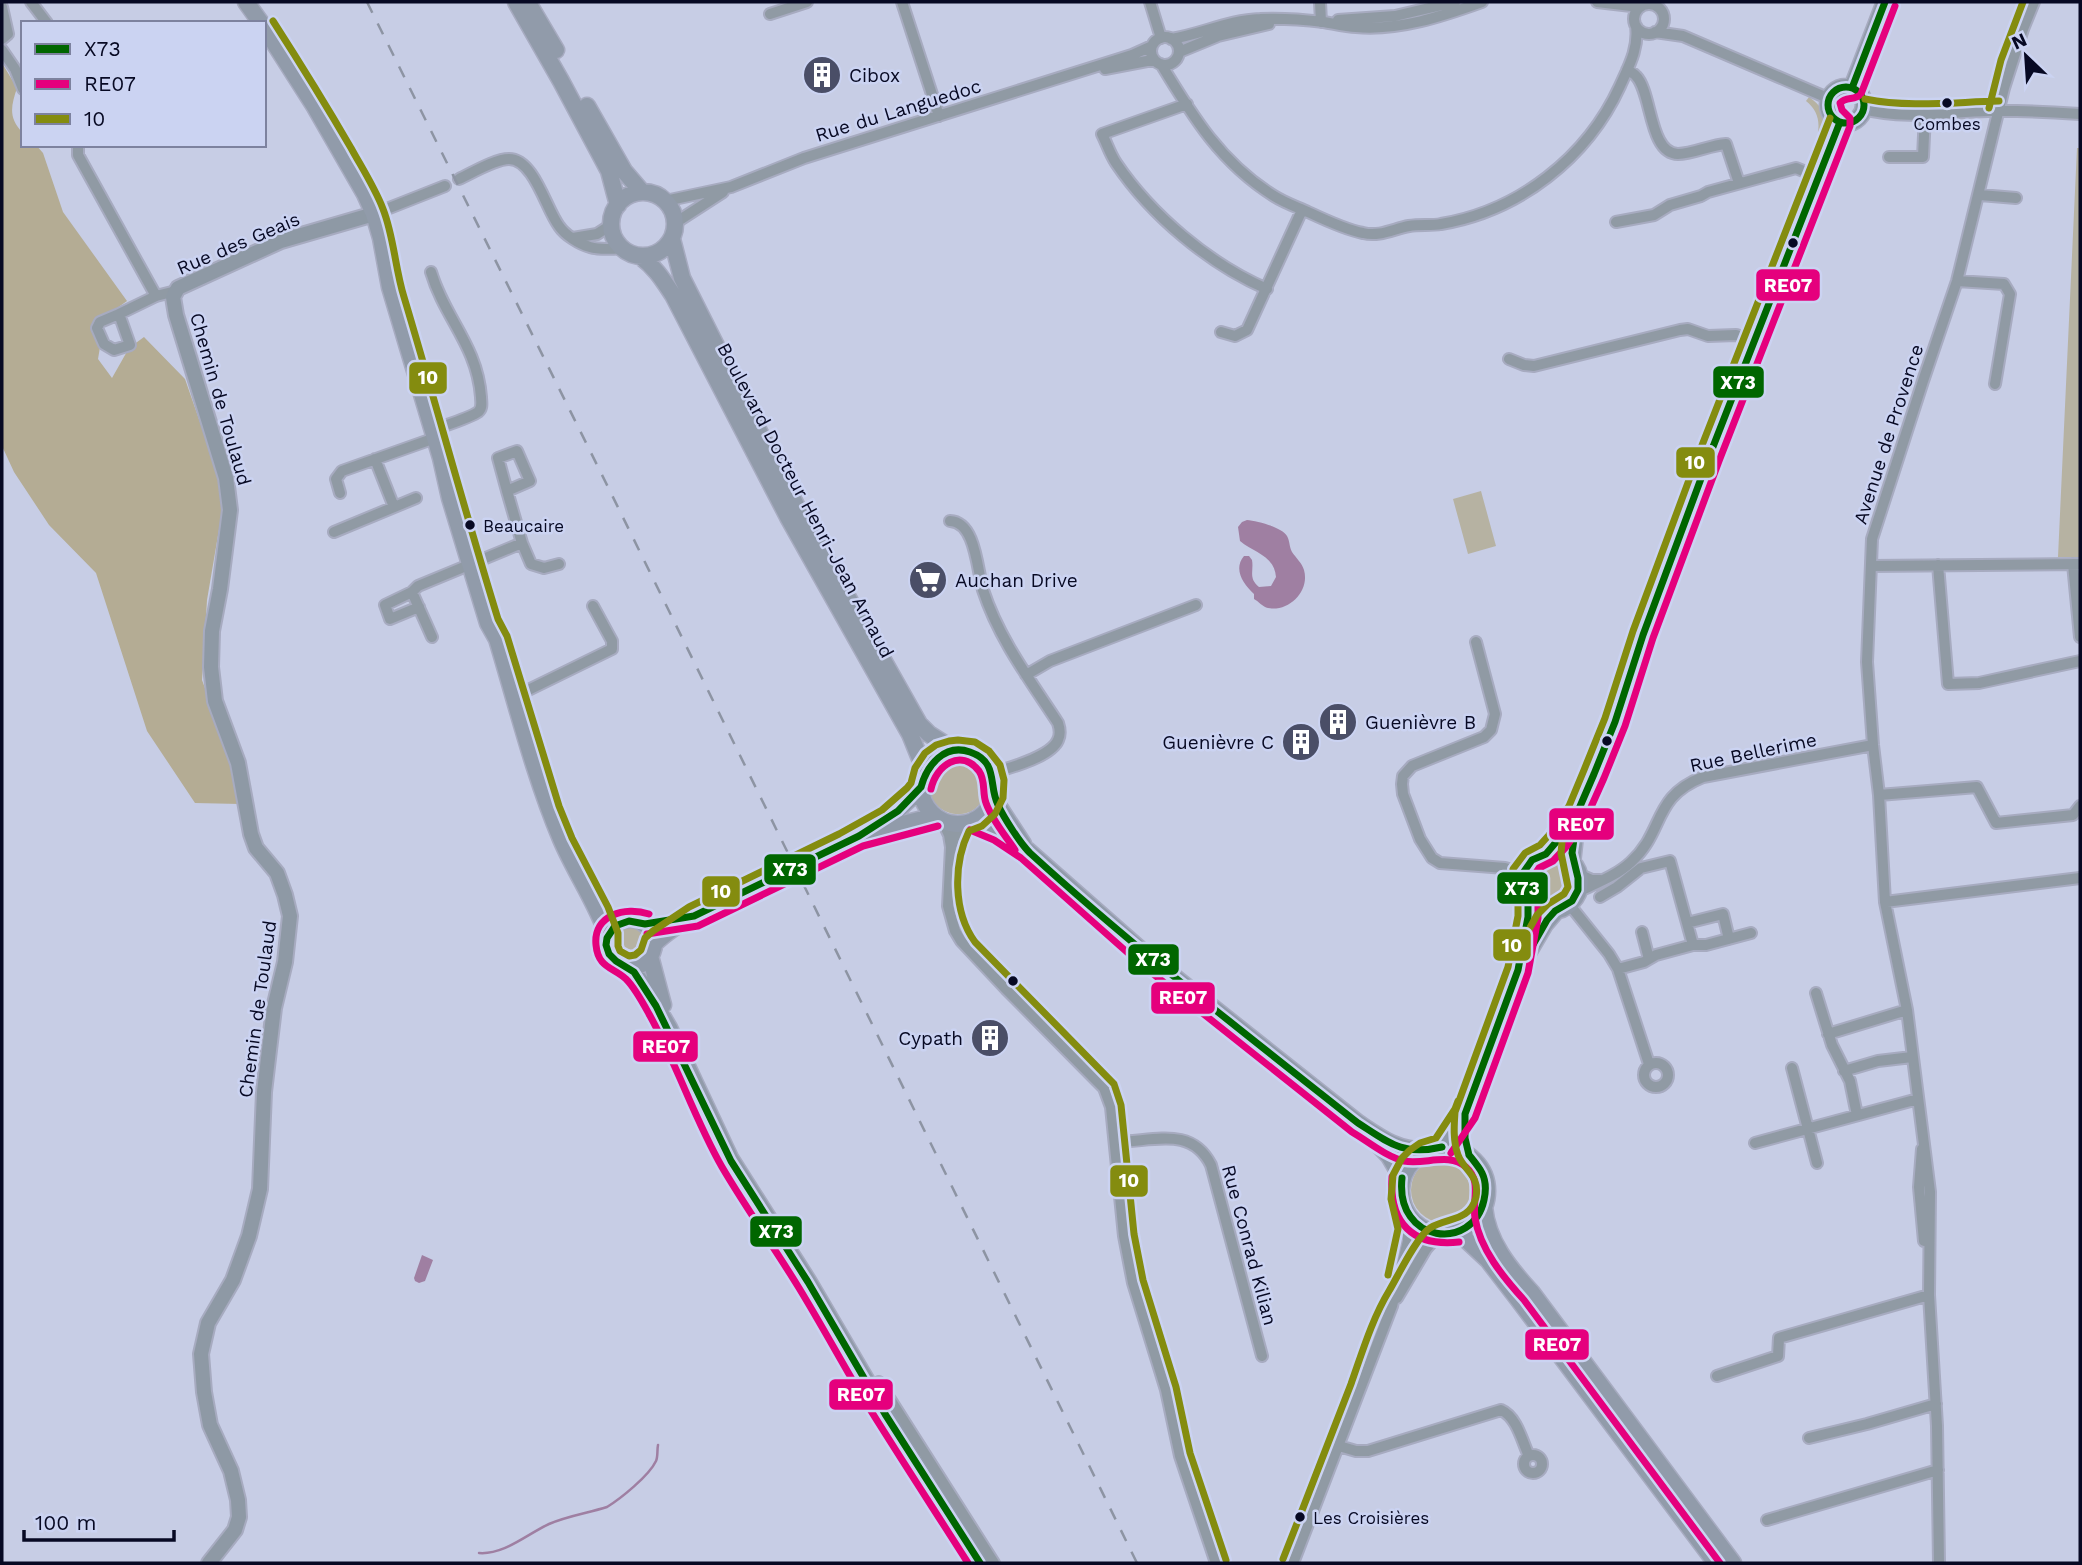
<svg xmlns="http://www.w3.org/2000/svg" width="2082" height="1565" font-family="'Work Sans',sans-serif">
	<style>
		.green { fill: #b6b2a2 }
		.forest { fill: #b4ac94 }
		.water { fill: #9f7fa2 }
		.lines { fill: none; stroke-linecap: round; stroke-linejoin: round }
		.stream { stroke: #9f7fa2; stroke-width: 2.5 }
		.street-casing { stroke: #a7abc0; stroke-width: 14 }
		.secondary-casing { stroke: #a7abc0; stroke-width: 18 }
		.primary-casing { stroke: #a7abc0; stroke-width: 19 }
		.street { stroke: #909aa4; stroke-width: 10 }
		.secondary { stroke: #8e99a5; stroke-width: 14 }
		.primary { stroke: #919baa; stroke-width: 16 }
		.rail { stroke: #8d94a3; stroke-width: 2.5; stroke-dasharray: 12 12; stroke-linecap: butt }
		.bus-1-casing { stroke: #cbd3f2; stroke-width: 12 }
		.bus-2-casing { stroke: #cbd3f2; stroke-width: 12 }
		.bus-3-casing { stroke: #cbd3f2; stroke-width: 12 }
		.bus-1 { stroke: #060; stroke-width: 7 }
		.bus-2 { stroke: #e5007d; stroke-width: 7 }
		.bus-3 { stroke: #848c0f; stroke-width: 7 }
		.bus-dot { fill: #070923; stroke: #cbd3f2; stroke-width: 2.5 }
		.labels { text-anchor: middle; stroke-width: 5; stroke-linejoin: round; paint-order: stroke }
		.bus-label { font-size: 17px; fill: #070923; stroke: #cbd3f2; text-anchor: start }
		.poi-label { font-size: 19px; fill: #070923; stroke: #cbd3f2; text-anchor: start }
		.street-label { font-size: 19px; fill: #070923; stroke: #cbd3f2 }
		.line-badge { stroke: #cbd3f2; stroke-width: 2.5 }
		.badge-label { font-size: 19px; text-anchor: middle; font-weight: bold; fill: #fff }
	</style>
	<rect width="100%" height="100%" fill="#c7cde5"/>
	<path class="green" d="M1809,97C1823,107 1829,117 1825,134L1818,132C1820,119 1816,109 1806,101Z
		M2077,148H2080V557H2058Z
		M1481,491L1496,546L1468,554L1453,499Z
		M958,758L970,761L978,767L976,770L986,786C981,834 916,814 932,776C936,765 946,760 958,758Z
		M1532 882a19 19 0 1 1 38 0a19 19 0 1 1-38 0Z
		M615 943a16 16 0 1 1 32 0a16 16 0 1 1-32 0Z
		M1411 1190a33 33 0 1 1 66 0a33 33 0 1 1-66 0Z"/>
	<path class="forest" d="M2,63L17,88C11,106 8,118 23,133V145H36L43,153L63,212L127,301L93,325L100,347L98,359L112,378L129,348L144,337L185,379L218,474L223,506L207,600L202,680L230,757L240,804L195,803L147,731L96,573L49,525L14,472L2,446Z"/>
	<path class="water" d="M1247,520C1257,521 1282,527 1287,536C1290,541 1289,547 1292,552C1296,558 1302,563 1304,570C1310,591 1289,612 1268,608C1263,607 1258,601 1254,599V594C1243,584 1233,569 1244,556H1249L1252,560C1254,571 1248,578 1259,587L1271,586L1276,577C1274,555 1254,553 1240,541L1238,527L1242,522Z
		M422,1255L433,1260L425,1281L419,1283L415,1281L414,1278Z"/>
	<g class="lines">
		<path class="stream" d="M479,1553C504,1555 527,1534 549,1524C567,1516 588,1513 607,1507C620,1499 649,1476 656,1461C658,1457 657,1450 658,1445"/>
		<defs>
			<path id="street" d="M31,2L47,23
				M902,2L939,116
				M1150,2L1161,38
				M1320,2L1321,22
				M1597,2L1640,7
				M1634 19a15 15 0 1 1 30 0a15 15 0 1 1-30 0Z
				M2,7L8,34L2,39
				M770,14L807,2
				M1338,20L1395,16L1455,2
				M1655,32L1683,36L1830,99
				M1151 51a14 14 0 1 1 28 0a14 14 0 1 1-28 0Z
				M1171,39C1202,34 1229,20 1260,19C1278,18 1307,20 1324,22C1335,24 1346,27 1356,27C1399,31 1443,16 1482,2
				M2,50L15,69L23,89
				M1179,52L1218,36L1269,24
				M1161,64C1193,117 1221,163 1274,196C1285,203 1297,207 1308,212C1323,219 1346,230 1363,233C1380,237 1393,229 1409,226C1420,224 1431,226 1441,224C1519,211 1587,158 1620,86C1629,66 1639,48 1636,26
				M1105,69L1147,61H1155
				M1627,70C1628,70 1636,75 1636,76C1652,92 1649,154 1678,154C1693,154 1710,145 1726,144L1739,183
				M1187,104L1102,134C1107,144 1110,154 1116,163C1151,215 1209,264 1267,289
				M1863,109C1904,120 1947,112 1988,111C2019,110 2050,112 2080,114
				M78,145V155L156,296
				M1889,157H1923L1925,114
				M459,179C472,173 495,159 509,159C534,159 546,209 559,226C565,235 579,244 590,247C600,250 612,249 622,248
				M1980,195L2016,198
				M665,201L731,187L804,158L1132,55L1152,46
				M374,214L445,186
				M1616,222L1654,215L1670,205L1701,196L1708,192L1796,168L1818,177
				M675,223L723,192
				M573,238L597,234L611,225
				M431,272C445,319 477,345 481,397C481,402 483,408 478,412C470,418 443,426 433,430
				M1957,281L2004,284L2010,294L1995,384
				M119,314L100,322L97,328L104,344L114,350L130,345L119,314L156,296L176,291
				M1221,332L1235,336L1247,330L1302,210
				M1509,359L1524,365L1534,366L1680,330L1688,329L1708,336L1736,335L1754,341
				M375,459L394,507
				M340,493L336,479L342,471L435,438
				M950,521C976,522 977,570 983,590C999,639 1030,680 1058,723C1060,729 1061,734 1058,740C1051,757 1009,768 992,773
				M334,532L416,498
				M522,543L531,564L544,568L559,564
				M2073,564L2080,637
				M1938,565L1948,684L1979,683L2080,661
				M1871,566L2080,564
				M412,592L432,637
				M419,607L390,619L385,605L412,592L418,586L522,543L507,491L530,481L517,451L498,458L507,491
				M1476,642L1495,714L1491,730L1484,737L1412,766L1403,776L1402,784L1403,794L1420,839L1432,858L1440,863L1505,868L1523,873
				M1026,675L1050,661L1196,605
				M514,697L612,649V641L593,606
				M1879,795L1977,787L1996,823L2073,815L2080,806
				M942,820L949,835L951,847L948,906L955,931L961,941L1006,989L1097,1081L1104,1088L1111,1107L1124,1236L1133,1283L1166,1390L1180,1456L1216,1563
				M951,847L962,823
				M1578,874L1592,880H1600
				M1578,892C1596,883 1616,876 1631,862C1665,831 1652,797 1703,777L1873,745
				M1600,897L1617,887L1641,868L1670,861L1693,945L1656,955L1644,962L1618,969
				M1885,902L2080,878
				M1569,904L1609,954L1618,969L1649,1064
				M1687,923L1723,914L1729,939
				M1642,932L1649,959
				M1693,945H1706L1751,933
				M1816,993L1832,1045L1850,1081L1857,1115
				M1828,1034L1907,1010
				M1644 1075a12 12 0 1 1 24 0a12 12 0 1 1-24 0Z
				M1792,1068L1817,1163
				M1844,1071L1878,1061L1912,1057
				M1115,1142C1152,1142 1191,1125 1211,1165L1262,1356
				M1755,1143L1918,1099
				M1922,1149L1919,1187L1924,1241
				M1397,1298L1426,1249L1439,1234
				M1717,1376L1778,1356L1779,1338L1929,1295
				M879,1382L994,1563
				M1809,1438L1867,1424L1936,1404
				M1339,1446L1356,1451H1368L1501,1410C1517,1417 1522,1441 1529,1456
				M1524 1464a9 9 0 1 1 18 0a9 9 0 1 1-18 0Z
				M1767,1520L1938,1470
				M1293,1563L1392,1306L1408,1241V1215
				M1939,1563L1937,1426L1929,1295L1930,1192L1907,1010L1885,902L1879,795L1873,745L1867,662L1872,539L1923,381L1957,281L2004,88L2023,29L2034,2"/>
			<path id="secondary" d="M209,1563L235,1530L239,1517L238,1500L231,1471L210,1425L204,1392L201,1354L208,1323L233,1280L249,1236L260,1189L264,1092L274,1008L285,962L290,916L285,895L277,873L256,848L251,834L238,763L215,701L211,667L212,631L220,589L230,510L226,478L176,315L173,297L178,288L281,241L374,214"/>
			<path id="primary" d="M246,2L261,23
				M516,2L561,81L609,171L618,205
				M530,6L556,50
				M264,27L315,107L365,194L374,214L381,238L390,287L441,458L450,498L488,623L497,639C517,705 534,775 561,839C575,872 596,902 608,936
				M1828 105a18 18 0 1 1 36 0a18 18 0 1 1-36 0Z
				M1852,88L1885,2
				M587,106L624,171L642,192
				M611 224a32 32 0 1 1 64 0a32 32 0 1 1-64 0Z
				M672,239L682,278L799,511L919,724L929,734L954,750
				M640,256C655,267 663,280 673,295L788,517L910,734L925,771
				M921 787a37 37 0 1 1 74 0a37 37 0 1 1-74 0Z
				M994,795L997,804L1023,844
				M974,820L999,831L1027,850L1144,953L1358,1123C1382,1139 1396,1150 1426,1151
				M875,831L935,816
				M1522 882a29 29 0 1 1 58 0a29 29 0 1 1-58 0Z
				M1546,854L1578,811L1608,741L1643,635L1709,457L1840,122
				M1572,863L1577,817
				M800,865C843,844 889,825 921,787
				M606 943a24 24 0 1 1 48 0a24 24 0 1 1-48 0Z
				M654,944C684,914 746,891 786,872
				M650,956L663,1005
				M1521,957L1528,917V901
				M627,967L636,975L648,992L669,1028L730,1158L808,1281L910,1455L980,1563
				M1371,1137L1389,1156L1402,1178
				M1442,1147L1465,1114L1518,970L1545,924L1556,911
				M1401 1191a43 43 0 1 1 86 0a43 43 0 1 1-86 0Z
				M1484,1207C1487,1241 1509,1268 1532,1293L1733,1563
				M1458,1232L1488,1260L1518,1299L1716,1563"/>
		</defs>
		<use href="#street" class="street-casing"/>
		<use href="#secondary" class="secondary-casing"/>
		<use href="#primary" class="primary-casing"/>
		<use href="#street" class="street"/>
		<use href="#secondary" class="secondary"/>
		<use href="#primary" class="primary"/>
		<path class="rail" d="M367,2L609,489L1137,1563"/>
		<defs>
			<path id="bus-1" d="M1828 105a18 18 0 1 1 36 0a18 18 0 1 1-36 0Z
				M1852,88L1885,2
				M921,787C927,765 945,743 970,752C999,762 988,785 998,805C1004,818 1020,843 1030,853C1135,949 1247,1035 1358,1123C1389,1143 1403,1156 1442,1147
				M645,924L629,921L615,926L607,938L606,945L609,954L616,961L634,972L656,1006L731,1161L808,1282L885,1414L980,1563
				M645,924L694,916L859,836L898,811L921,787
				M1526,957L1547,920L1555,911L1572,901L1578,890V878L1572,853L1578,811
				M1469,1155L1465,1138V1114L1518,970L1528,917V901L1522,887L1523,873L1532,860L1546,854L1557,841L1578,811L1594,774L1615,722L1643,635L1709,457L1840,122
				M1402,1178C1395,1244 1473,1252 1484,1200C1486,1191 1486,1181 1482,1173C1479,1167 1473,1160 1469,1155"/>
			<path id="bus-2" d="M931,789C936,765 961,748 979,771C986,781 982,793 986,803C992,820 1005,835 1015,850
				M970,830L994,840L1021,858L1137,961L1352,1132C1369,1142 1385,1156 1404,1161C1425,1165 1449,1152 1466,1167C1482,1181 1472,1200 1475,1218C1480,1249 1503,1277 1524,1300L1720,1563
				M649,914C625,906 593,915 596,945C598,968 613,967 626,979C635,988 643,1003 649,1014C677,1064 694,1118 722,1167C746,1208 774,1247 799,1288C821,1324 841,1361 863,1398C897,1453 933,1508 968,1563
				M647,934L698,926L863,846L938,826
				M1451,1153L1475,1118L1528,973L1538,918V900L1533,885V877L1539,868L1553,861L1566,847L1587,816L1604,778L1625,726L1653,638L1719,461L1850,126V118L1842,110L1840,103C1846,96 1855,101 1861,94L1895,6
				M1392,1177C1389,1223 1413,1247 1459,1242"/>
			<path id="bus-3" d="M273,21C300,63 326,105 351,148C362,168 375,188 383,209C394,237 395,268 404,297C436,404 465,512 498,619L507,636L559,806L572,838L608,907L618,933V946L620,951L629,956L635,955L641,950L645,938L653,931L689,907L839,834L882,810L907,788L911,783L915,768L925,753L936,745L949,741L958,740L975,742L989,751L1000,765L1004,780L1003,798L995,814L982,826L969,831C953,864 953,912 975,942L1114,1084L1121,1105L1134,1234L1143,1280L1176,1387L1190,1453L1226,1560
				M1865,99C1910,108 1954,102 1999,101
				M1989,108L2001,60L2023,2
				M1516,953L1537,915L1548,904L1564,894L1568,887L1561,853L1563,832L1569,806
				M1388,1275L1398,1229L1391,1199L1393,1175L1402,1158L1410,1150L1420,1143L1436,1138L1455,1109L1458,1101
				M1283,1559C1306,1501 1328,1443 1351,1384C1362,1353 1372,1319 1389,1291C1398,1276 1417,1236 1430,1228C1447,1217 1470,1222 1476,1197C1480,1175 1464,1171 1458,1155C1453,1141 1454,1126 1455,1112L1508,967L1518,916V903L1512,888L1513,869L1525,853L1540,845L1549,835L1569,806L1584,770L1605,718L1633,631L1699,453L1830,118"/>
		</defs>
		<use href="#bus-1" class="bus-1-casing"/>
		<use href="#bus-2" class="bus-2-casing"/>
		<use href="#bus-3" class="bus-3-casing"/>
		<use href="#bus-1" class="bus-1"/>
		<use href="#bus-2" class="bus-2"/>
		<use href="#bus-3" class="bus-3"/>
	</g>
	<defs>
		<symbol id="building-disc" viewBox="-11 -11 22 22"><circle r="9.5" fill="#4a4e67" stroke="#cbd3f2"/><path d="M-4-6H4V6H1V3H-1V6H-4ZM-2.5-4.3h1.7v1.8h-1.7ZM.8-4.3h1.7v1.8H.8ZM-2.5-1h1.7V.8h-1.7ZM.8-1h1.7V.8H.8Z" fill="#fff"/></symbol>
		<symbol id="supermarket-disc" viewBox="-11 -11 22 22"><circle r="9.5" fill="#4a4e67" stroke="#cbd3f2"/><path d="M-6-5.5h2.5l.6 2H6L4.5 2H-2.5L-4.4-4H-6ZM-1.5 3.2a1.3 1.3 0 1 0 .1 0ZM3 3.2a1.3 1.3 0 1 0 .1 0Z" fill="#fff"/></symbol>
	</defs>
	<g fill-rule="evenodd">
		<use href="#building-disc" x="800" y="53" width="44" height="44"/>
		<use href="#supermarket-disc" x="906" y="558" width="44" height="44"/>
		<use href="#building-disc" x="1316" y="700" width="44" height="44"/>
		<use href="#building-disc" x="1279" y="720" width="44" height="44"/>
		<use href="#building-disc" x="968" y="1016" width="44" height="44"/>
	</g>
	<g class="bus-dot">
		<circle cx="1947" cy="103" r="6"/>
		<circle cx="1793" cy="243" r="6"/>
		<circle cx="470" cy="525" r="6"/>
		<circle cx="1607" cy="741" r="6"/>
		<circle cx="1013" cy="981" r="6"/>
		<circle cx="1300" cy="1517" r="6"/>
	</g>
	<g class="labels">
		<g class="bus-label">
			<text x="1947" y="130" text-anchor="middle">Combes</text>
			<text x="483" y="532">Beaucaire</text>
			<text x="1313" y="1524">Les Croisières</text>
		</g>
		<g class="poi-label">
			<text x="849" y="82">Cibox</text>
			<text x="955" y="587">Auchan Drive</text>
			<text x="1365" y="729">Guenièvre B</text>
			<text x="1274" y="749" text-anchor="end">Guenièvre C</text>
			<text x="963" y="1045" text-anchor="end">Cypath</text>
		</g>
		<g class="street-label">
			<text transform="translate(898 110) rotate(-17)" y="7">Rue du Languedoc</text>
			<text transform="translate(238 243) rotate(-23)" y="7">Rue des Geais</text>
			<text transform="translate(221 399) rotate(74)" y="7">Chemin de Toulaud</text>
			<text transform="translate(1888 434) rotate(-72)" y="7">Avenue de Provence</text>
			<text transform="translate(806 500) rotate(62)" y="7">Boulevard Docteur Henri-Jean Arnaud</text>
			<text transform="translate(1753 752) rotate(-12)" y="7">Rue Bellerime</text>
			<text transform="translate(257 1009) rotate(-82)" y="7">Chemin de Toulaud</text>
			<text transform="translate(1250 1245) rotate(75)" y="7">Rue Conrad Kilian</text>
		</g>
	</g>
	<g class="line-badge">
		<rect x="1755" y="268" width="66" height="34" rx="7" fill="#e5007d"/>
		<rect x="408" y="361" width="40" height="34" rx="7" fill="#848c0f"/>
		<rect x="1712" y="365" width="53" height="34" rx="7" fill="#060"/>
		<rect x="1675" y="446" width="41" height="33" rx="7" fill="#848c0f"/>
		<rect x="1548" y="807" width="67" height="34" rx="7" fill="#e5007d"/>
		<rect x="763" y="853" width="54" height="33" rx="7" fill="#060"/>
		<rect x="1496" y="871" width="53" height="34" rx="7" fill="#060"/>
		<rect x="701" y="875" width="40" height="33" rx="7" fill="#848c0f"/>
		<rect x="1492" y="928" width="40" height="34" rx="7" fill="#848c0f"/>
		<rect x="1127" y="943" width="53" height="33" rx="7" fill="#060"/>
		<rect x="1150" y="981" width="66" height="34" rx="7" fill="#e5007d"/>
		<rect x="632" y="1030" width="67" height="33" rx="7" fill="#e5007d"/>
		<rect x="1109" y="1164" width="40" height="34" rx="7" fill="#848c0f"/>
		<rect x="749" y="1215" width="54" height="33" rx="7" fill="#060"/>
		<rect x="1524" y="1328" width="66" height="33" rx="7" fill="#e5007d"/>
		<rect x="828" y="1378" width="66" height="33" rx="7" fill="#e5007d"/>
	</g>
	<g class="badge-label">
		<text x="1788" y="292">RE07</text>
		<text x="428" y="384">10</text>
		<text x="1738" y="389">X73</text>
		<text x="1695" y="469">10</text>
		<text x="1581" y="831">RE07</text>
		<text x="790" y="876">X73</text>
		<text x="1522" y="895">X73</text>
		<text x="721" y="898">10</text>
		<text x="1512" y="952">10</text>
		<text x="1153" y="966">X73</text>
		<text x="1183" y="1004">RE07</text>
		<text x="666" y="1053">RE07</text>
		<text x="1129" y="1187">10</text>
		<text x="776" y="1238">X73</text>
		<text x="1557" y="1351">RE07</text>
		<text x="861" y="1401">RE07</text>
	</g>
	<rect width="2082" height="1565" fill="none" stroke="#070923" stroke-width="7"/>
	<rect x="21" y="21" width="245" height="126" fill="#cbd3f2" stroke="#7d829f" stroke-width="2"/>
	<rect x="35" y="44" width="35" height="10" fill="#006600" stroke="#7d829f" stroke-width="2"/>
	<text x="84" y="56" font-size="21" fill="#070923">X73</text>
	<rect x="35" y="79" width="35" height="10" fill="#e5007d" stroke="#7d829f" stroke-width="2"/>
	<text x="84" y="91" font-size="21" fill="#070923">RE07</text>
	<rect x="35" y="114" width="35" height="10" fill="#848c0f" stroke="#7d829f" stroke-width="2"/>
	<text x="84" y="126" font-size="21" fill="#070923">10</text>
	<g transform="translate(2026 56) rotate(335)" stroke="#cbd3f2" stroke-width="5" paint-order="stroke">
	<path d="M0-5L12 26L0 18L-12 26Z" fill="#070923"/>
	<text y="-10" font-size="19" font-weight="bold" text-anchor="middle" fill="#070923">N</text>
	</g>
	<path d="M24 1530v10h150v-10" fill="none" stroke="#070923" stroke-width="3.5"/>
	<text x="35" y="1530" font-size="21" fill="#070923" stroke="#cbd3f2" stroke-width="5" paint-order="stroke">100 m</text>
</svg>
